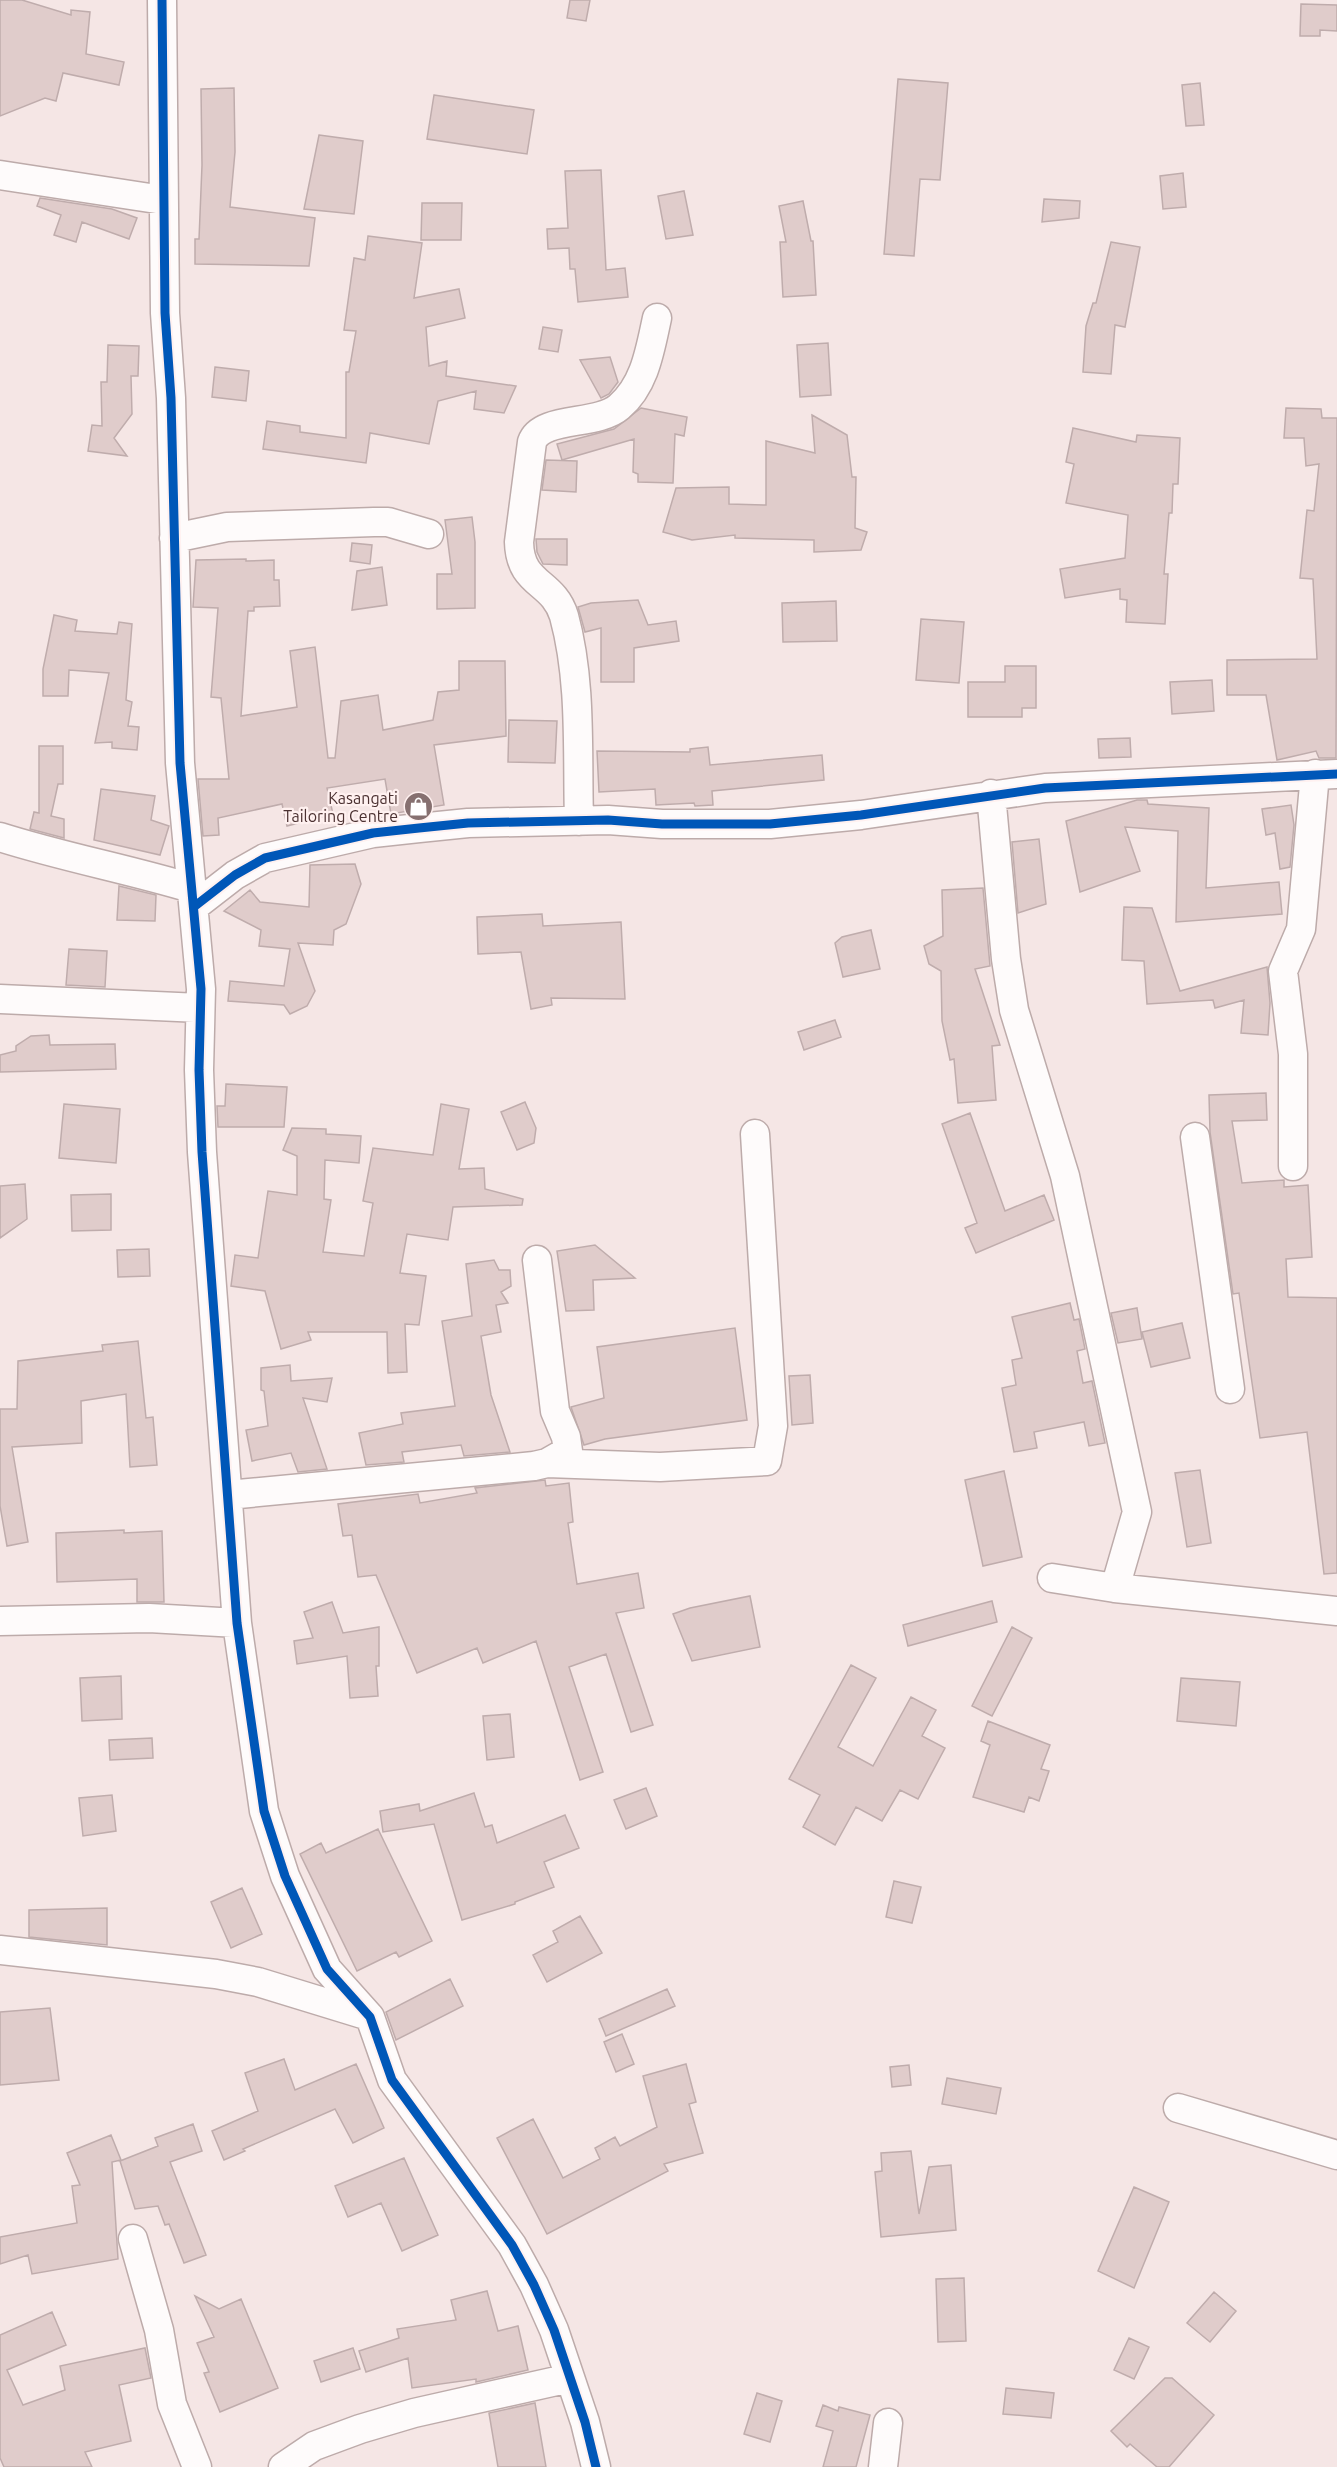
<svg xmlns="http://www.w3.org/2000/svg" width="1337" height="2467" font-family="Ubuntu,sans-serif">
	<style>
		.building { fill: #e0cccb; stroke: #bfacac; stroke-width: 1.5 }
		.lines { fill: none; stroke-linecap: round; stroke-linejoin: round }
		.street-casing { stroke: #bdabaa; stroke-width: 31 }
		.street { stroke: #fefbfb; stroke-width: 28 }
		.cycleway-casing { stroke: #fff1f0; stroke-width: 13 }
		.cycleway { stroke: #0057b8; stroke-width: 9 }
		.labels { text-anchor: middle; stroke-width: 4.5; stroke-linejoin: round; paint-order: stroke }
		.poi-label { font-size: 16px; fill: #4b3131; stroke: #fff1f0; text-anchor: end }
	</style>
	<rect width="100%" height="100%" fill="#f5e6e5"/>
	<path class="building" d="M0,0H22L71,15V10L90,12L86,54L124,62L119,85L63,73L56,101L45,98L0,116Z
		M570,0H590L586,21L567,18Z
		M1301,4L1337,5V31L1320,30V36H1300Z
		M898,79L948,83L940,180L920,179L914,256L884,254Z
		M1200,83L1204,125L1186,126L1182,85Z
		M234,88L235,152L230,207L315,218L309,266L195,264V239H199L202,165L201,89Z
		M434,95L534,110L527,154L427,139Z
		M319,135L363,141L354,214L304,209Z
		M601,170L606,270L625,268L628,297L578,302L575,269H570L569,248L548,249L547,229L568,228L565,171Z
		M1183,173L1186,207L1163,209L1160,176Z
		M684,191L693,235L666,239L658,196Z
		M40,198L112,209L137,218L129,239L82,222L76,242L54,235L61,215L37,206Z
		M1044,199L1080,201L1079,218L1042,222Z
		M803,201L811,241H813L816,295L783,297L780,242H786L779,206Z
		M422,203H462L461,240H421Z
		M368,236L422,243L414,298L459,289L465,318L426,327L429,366L447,361L446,376L516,386L504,413L474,409L476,391L438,401L429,444L370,433L366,463L263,449L267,421L300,426V432L346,438V372H349L356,331L344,330L354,258L365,260Z
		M1111,242L1140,247L1125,327L1115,325L1111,374L1083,372L1086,326L1093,303H1096Z
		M543,327L562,330L558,352L539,349Z
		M828,343L831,395L800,397L797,345Z
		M108,345L139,346L138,376H131L132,414L114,438L127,456L88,451L92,425L102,426L101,382H107Z
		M610,357L618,382L609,394L601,398L580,360Z
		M215,367L249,371L246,401L212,397Z
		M641,408L687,417L684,436L675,434L673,483L638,482V474L633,472L634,439L562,460L557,444L614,429Z
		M1286,408L1321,409L1322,418H1337L1336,758H1319L1316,751L1277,760L1266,695H1227V660L1317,659L1313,579L1300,578L1307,510L1314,511L1319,464L1306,466L1304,438H1284Z
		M812,415L847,435L852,477H856L855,528L867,532L861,550L814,552V540L735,538V535L692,540L663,532L676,488L729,487V504L766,505V441L815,453Z
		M1073,428L1136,442L1137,435L1180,438L1178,484H1173L1172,513H1169L1164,574H1168L1165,624L1126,622L1127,600L1120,599V589L1065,598L1060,569L1125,558L1128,515L1066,503L1074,464L1066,462Z
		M546,460L577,461L576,492L542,490Z
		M472,517L475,542V608L437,609V574H452L445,520Z
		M536,539H567V565L543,564L537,552Z
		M352,543L372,545L370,564L350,561Z
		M246,559V561L274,560V580H279L280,606L254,607V611H248L241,716L297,707L290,651L315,647L328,758H335L341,701L378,695L383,730L433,720L438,692L459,690V661H505L506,736L434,745L444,805L391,814L385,779L327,788L333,814L287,826L282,804L218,818L219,835L203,836L198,779H229L221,698L211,697L218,608L193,607L196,560Z
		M382,567L387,605L352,610L357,571Z
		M638,600L648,625L676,621L679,641L634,648V682H601V628L585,632L578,607L591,603Z
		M836,601L837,641L783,642L782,603Z
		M54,615L77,620L75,631L117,634L119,622L132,624L126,700L132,702L128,726L139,727L137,750L112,748V742L95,743L109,673L69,670L68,696H43V669Z
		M921,619L964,622L959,683L916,680Z
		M1005,666H1036V708H1022V717H968V682H1005Z
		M1212,680L1214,711L1172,714L1170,682Z
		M509,720L557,721L555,763L508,762Z
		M1130,738L1131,757L1099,758L1098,739Z
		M39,746H63V784H58L51,816L64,819V838L30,829L34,812L39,813Z
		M708,747L710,765L822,755L824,780L712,791L713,805L695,806L694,803L656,805L655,789L599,792L597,751L690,752V749Z
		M101,789L155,796L151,820L169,826L160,855L94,840Z
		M1137,800H1147L1148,804L1209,808L1206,888L1279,882L1282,914L1176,922L1178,831L1125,827L1140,871L1080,892L1066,821Z
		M1291,805L1294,825L1290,867L1280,869L1275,833L1266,835L1262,809Z
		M1039,839L1046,904L1018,913L1012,842Z
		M355,864L361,884L346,924L334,930L333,945L298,943L315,991L307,1006L290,1014L284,1005L228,1001L230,981L284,986L290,949L259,946L261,930L224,911L250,890L260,902L309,907L310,865Z
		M119,886L156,895L155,921L117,920Z
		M983,888L990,966L975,969L1000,1045L992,1046L996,1100L958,1103L954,1059L950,1060L942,1021L941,971L929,964L924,946L943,936L942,890Z
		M1124,907L1152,908L1180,991L1267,967L1270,1003L1268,1035L1241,1033L1244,1000L1215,1008L1213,1000L1147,1004L1144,961L1122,960Z
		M542,914L543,926L621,922L625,999L551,998L552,1005L531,1009L521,952L478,954L477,917Z
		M871,930L880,969L843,977L835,943L842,937Z
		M69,949L107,951L105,987L66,985Z
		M835,1020L841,1037L804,1050L798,1032Z
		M49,1035L50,1045L115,1044L116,1069L0,1072V1055L16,1051V1046L31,1036Z
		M226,1084L287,1087L284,1127H218L217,1106H225Z
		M1266,1093L1267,1120L1232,1121L1242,1183L1284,1180V1187L1308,1185L1312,1257L1286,1259L1288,1297L1337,1298V1573L1324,1574L1307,1432L1260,1438L1239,1293L1233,1294L1210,1132L1209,1095Z
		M525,1102L536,1128L534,1143L517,1150L501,1112Z
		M64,1104L120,1109L116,1163L59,1158Z
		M441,1104L469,1109L459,1169L484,1168L485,1189L523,1199L522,1205L453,1207L448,1240L407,1234L400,1273L426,1276L419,1325L405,1324L407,1372L388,1373L387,1332H308L311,1340L281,1349L265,1291L231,1286L235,1255L258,1258L268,1191L297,1195V1156L283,1150L292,1128L326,1129V1134L361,1136L359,1163L325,1160L324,1199L331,1200L323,1252L364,1256L373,1203L363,1201L373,1148L433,1155Z
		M970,1113L1005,1211L1044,1195L1054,1220L976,1253L965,1228L977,1223L942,1124Z
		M25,1184L27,1219L0,1238V1186Z
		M111,1194V1230L72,1231L71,1195Z
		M595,1245L635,1278L593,1280L594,1310L566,1311L557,1251Z
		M149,1249L150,1276L118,1277L117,1250Z
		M494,1260L499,1270H510L511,1286L501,1292L508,1303L496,1305L501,1332L481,1336L491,1395L510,1452L464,1456L461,1445L402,1452L404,1462L366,1465L359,1433L403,1424L401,1413L455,1406L442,1321L472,1316L466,1264Z
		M1070,1303L1074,1320L1079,1319L1085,1349L1077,1351L1083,1383L1092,1381L1105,1443L1089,1446L1084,1422L1034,1432L1037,1448L1014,1452L1002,1388L1016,1385L1012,1360L1022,1358L1012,1317Z
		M1137,1308L1142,1339L1118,1343L1111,1313Z
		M1182,1323L1190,1358L1151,1367L1142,1332Z
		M735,1328L747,1420L605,1439L584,1445L571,1407L604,1398L597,1347Z
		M138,1341L146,1418L153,1417L157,1465L130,1467L126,1394L81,1401L82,1443L12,1447L28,1542L7,1546L0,1506V1409H17L18,1361L103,1351L102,1345Z
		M290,1365L291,1381L332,1378L327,1402L303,1398L327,1469L298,1472L291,1453L252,1461L246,1430L268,1426L264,1391L261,1390V1368Z
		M810,1375L813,1423L792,1425L789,1376Z
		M1200,1470L1211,1543L1187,1547L1175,1473Z
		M1004,1471L1022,1557L983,1566L965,1480Z
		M545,1480L546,1486L569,1483L573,1522L568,1523L577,1584L638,1573L644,1608L616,1613L653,1725L631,1732L606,1654L569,1667L603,1772L580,1780L536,1641L483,1663L477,1648L417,1673L376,1575L358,1577L352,1535L343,1536L338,1504L418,1494L420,1503L477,1493L475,1488Z
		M124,1530V1533L162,1531L164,1602H137V1579L57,1582L56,1533Z
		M750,1596L760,1647L692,1661L673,1614L690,1608Z
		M992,1601L997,1622L908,1646L903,1625Z
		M332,1602L343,1633L379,1627V1666H376L378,1696L350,1698L347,1656L297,1664L294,1641L313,1638L304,1612Z
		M1012,1627L1032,1638L992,1716L972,1706Z
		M851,1665L876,1678L838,1747L873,1766L911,1697L936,1710L922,1736L945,1748L918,1799L900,1790L882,1821L856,1807L835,1845L803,1827L820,1795L789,1779Z
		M121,1676L122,1719L82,1721L80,1678Z
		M1181,1678L1240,1682L1236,1726L1177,1721Z
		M510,1714L514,1757L487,1760L483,1716Z
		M988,1721L1050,1745L1041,1769L1049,1771L1039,1801L1029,1797L1024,1812L973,1797L990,1745L981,1741Z
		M152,1738L153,1758L110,1760L109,1740Z
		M646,1788L657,1816L626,1829L614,1800Z
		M474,1793L485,1827L492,1825L497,1843L565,1815L579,1848L544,1862L554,1887L515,1902V1904L462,1920L434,1824L383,1832L380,1811L419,1804L420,1811Z
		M112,1795L116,1831L83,1836L79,1798Z
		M378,1829L432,1941L399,1957L396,1952L357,1971L300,1854L321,1843L326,1853Z
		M894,1881L921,1887L912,1923L886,1917Z
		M242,1888L262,1934L231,1948L211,1902Z
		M107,1908V1945L29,1937V1910Z
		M580,1916L602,1953L547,1982L533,1955L558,1942L553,1931Z
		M450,1979L463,2006L396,2040L386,2012Z
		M667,1989L675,2006L606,2036L599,2019Z
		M50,2008L59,2080L0,2085V2012Z
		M622,2034L634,2064L616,2072L604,2042Z
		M284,2059L295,2090L356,2064L384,2128L353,2143L335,2109L243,2149L245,2151L224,2160L212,2131L258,2111L245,2073Z
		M686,2064L696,2102L689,2104L703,2153L664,2164L668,2171L547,2234L497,2138L533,2119L563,2178L600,2159L595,2148L615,2137L620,2146L657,2127L643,2076Z
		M909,2065L911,2085L892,2087L890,2067Z
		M947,2078L1001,2088L996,2114L942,2104Z
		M193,2124L202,2151L170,2162L206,2255L184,2263L169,2224L165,2225L158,2206L135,2209L120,2161L158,2146L155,2138Z
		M111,2135L121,2160L112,2162L118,2259L32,2274L28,2255L0,2264V2237L77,2223L72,2186L80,2185L67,2153Z
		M911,2151L919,2214L929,2167L951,2165L956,2230L881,2237L875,2172L882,2171L881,2153Z
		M404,2158L438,2235L402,2251L381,2203L348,2217L335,2186Z
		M1134,2187L1169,2202L1134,2288L1098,2271Z
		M964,2278L966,2341L938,2342L936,2279Z
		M487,2291L498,2331L518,2326L528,2370L476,2382V2379L412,2388L408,2358L366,2372L359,2351L399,2338L397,2329L456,2320L451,2300Z
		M1214,2292L1236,2311L1210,2342L1187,2323Z
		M195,2296L219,2309L241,2299L278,2388L220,2412L204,2373L209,2372L197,2343L214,2337Z
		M52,2312L66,2345L7,2370L23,2405L65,2390L60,2366L145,2348L151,2378L119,2385L131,2441L85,2452L92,2467H4L0,2458V2335Z
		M1129,2338L1149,2347L1134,2379L1114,2370Z
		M353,2348L360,2369L321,2382L314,2361Z
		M1165,2378H1172L1214,2415L1169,2467H1157L1130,2444L1127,2447L1111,2431Z
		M1006,2388L1054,2393L1051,2418L1003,2414Z
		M757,2393L782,2401L770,2442L744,2434Z
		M535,2403L546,2467H498L489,2413Z
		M823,2405L838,2411L839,2407L870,2415L856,2467H823L833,2431L816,2426Z"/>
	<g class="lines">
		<defs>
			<path id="street" d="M162,0L165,313L171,398L180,763L201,989L199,1070L202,1152L237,1623L264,1811L285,1876L327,1969L370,2017L392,2080L512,2245L534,2285L554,2330L585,2422L596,2467
				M0,175L163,200
				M174,538L227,527L374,522H388L429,534
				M991,794L1006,959L1014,1010L1065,1176L1137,1512L1115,1588
				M579,821C577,753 582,682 564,616C553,580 520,586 519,542L532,442C541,416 597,426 619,407C645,385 650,350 657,318
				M0,837C63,857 128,869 191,888
				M195,906L235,875L265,858L373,833L419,828L468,823L608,820L662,824H770L861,815L1045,788L1337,774
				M0,999L200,1008
				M1195,1137L1230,1389
				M1293,1166V1054L1283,971L1301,929L1315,774
				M547,1463L660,1467L767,1461L773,1426L755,1134
				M228,1495L534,1466L547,1463L568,1451L566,1437L555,1411L537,1260
				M1052,1578L1115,1588L1337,1611
				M0,1621L149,1618L237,1623
				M0,1950L216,1974L258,1982L369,2016
				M1178,2108L1337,2155
				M133,2239L159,2330L172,2404L197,2467
				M283,2467L314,2446L360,2429L414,2413L570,2378
				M883,2467L888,2423"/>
		</defs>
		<use href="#street" class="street-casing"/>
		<use href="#street" class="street"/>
		<defs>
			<path id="cycleway" d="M162,0L165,313L171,398L180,763L201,989L199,1070L202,1152L237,1623L264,1811L285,1876L327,1969L370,2017L392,2080L512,2245L534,2285L554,2330L585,2422L596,2467
				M195,906L235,875L265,858L373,833L419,828L468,823L608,820L662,824H770L861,815L1045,788L1337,774"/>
		</defs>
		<use href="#cycleway" class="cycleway-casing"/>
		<use href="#cycleway" class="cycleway"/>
	</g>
	<defs>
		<symbol id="shop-disc" viewBox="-11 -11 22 22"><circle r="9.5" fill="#867070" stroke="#fff1f0"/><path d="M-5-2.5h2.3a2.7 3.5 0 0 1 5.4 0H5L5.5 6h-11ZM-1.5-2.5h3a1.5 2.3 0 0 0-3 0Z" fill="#fff"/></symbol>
	</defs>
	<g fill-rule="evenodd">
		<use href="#shop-disc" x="402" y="790" width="33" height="33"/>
	</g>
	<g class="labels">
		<g class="poi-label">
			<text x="398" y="804">Kasangati<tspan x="398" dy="18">Tailoring Centre</tspan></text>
		</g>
	</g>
</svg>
